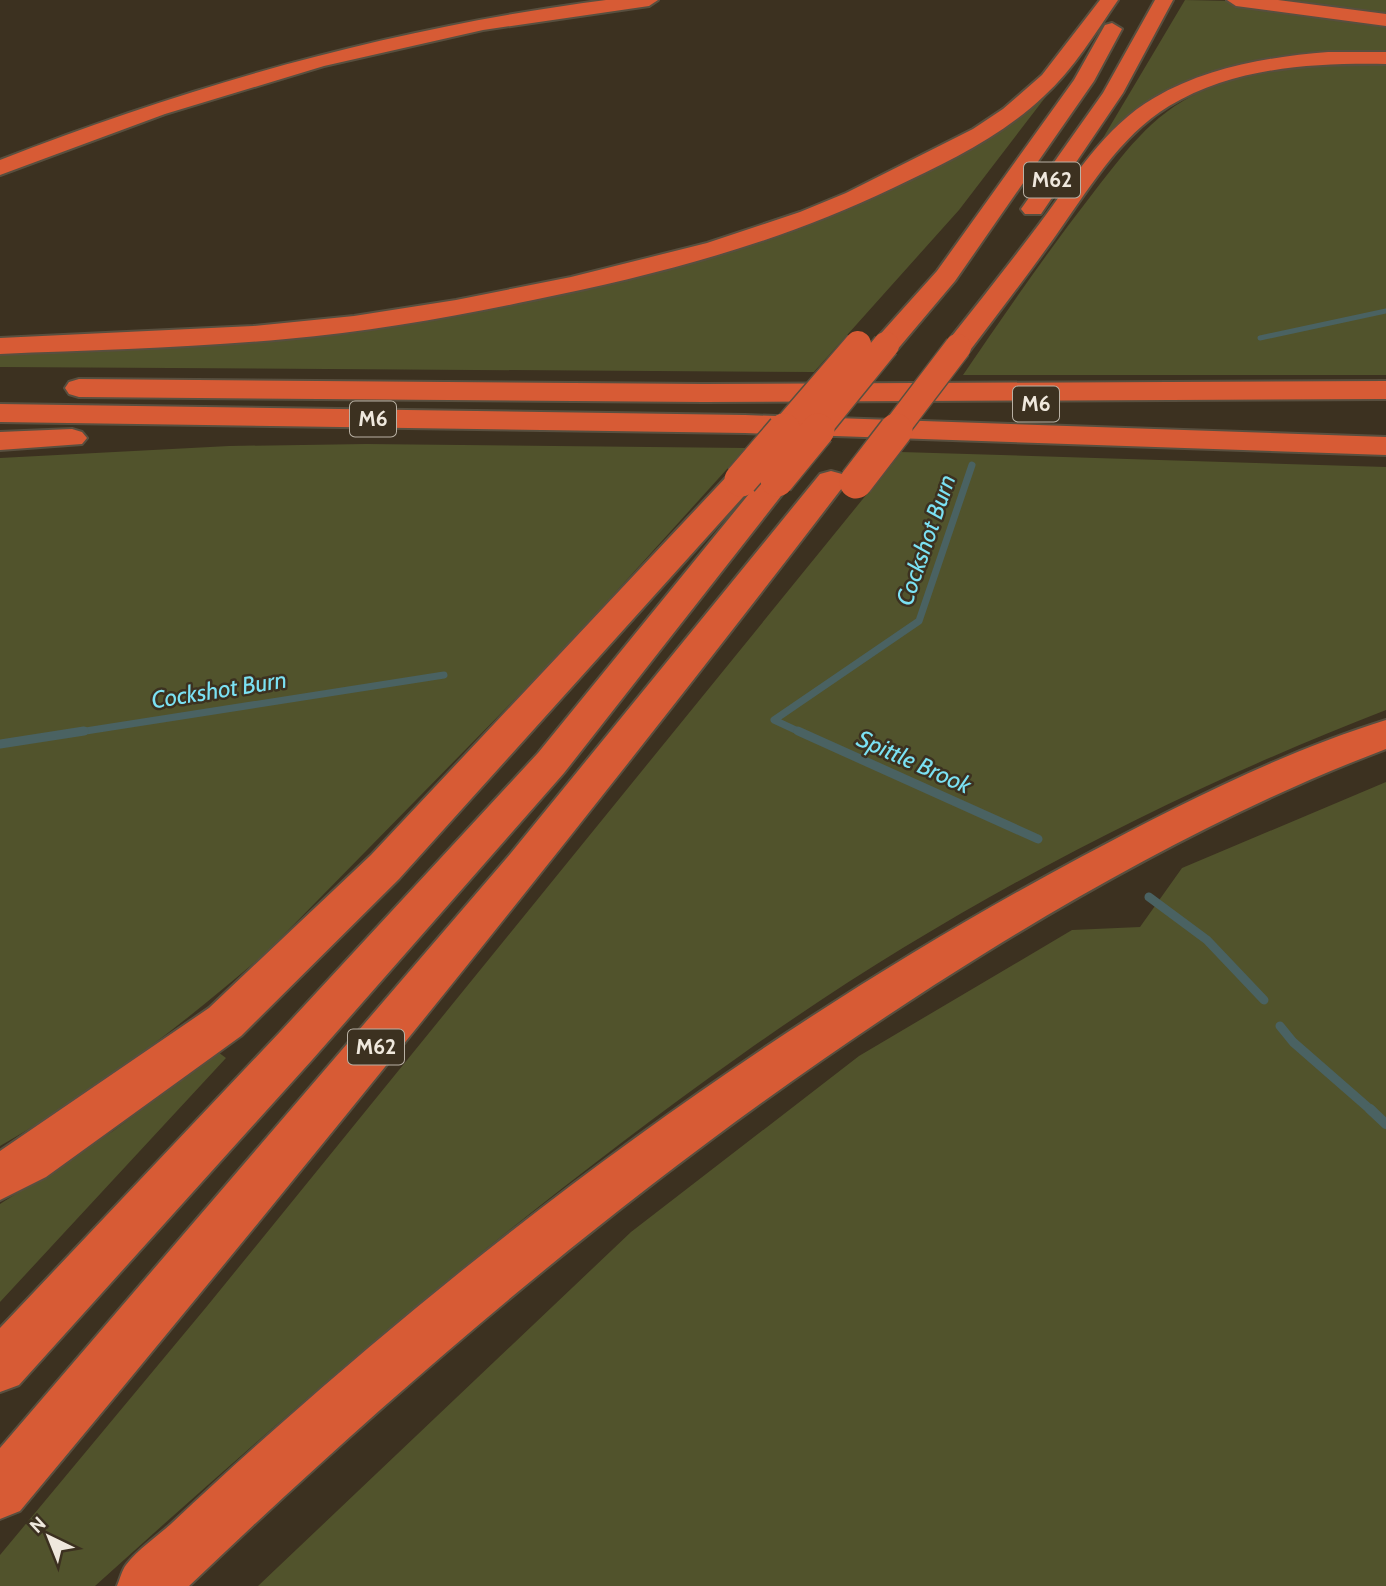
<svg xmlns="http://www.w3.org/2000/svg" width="1386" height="1586" font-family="Cabin,sans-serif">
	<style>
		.green { fill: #51532c }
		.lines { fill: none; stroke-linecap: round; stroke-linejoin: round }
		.stream-far3 { stroke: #4a6262; stroke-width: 5 }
		.stream-far2 { stroke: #4a6262; stroke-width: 7 }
		.stream-far1 { stroke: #4a6262; stroke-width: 9 }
		.stream { stroke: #4a6262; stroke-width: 10 }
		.motorway-casing { stroke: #584f3f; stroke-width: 4 }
		.motorway { fill: #d75b35; fill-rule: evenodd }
		.motorway-bridge-far1-casing { stroke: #584f3f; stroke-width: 29; stroke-linecap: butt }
		.motorway-bridge-casing { stroke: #584f3f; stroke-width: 36; stroke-linecap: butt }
		.motorway-bridge-far1 { stroke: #d75b35; stroke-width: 26 }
		.motorway-bridge { stroke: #d75b35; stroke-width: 33 }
		.labels { text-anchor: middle; stroke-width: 5; stroke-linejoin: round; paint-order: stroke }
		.shield { fill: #3c3120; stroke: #b9b1a4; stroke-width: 2 }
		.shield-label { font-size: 21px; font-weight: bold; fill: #efe8dd }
		.water-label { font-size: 24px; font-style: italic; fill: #7be1f3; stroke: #3c3120 }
	</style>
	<rect width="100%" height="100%" fill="#3c3120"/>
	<path class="green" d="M1185,0L1232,1L1386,22V54C1278,52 1177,58 1100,143Z
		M1290,0H1386V14Z
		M1329,64H1386V375H963C1004,315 1045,255 1090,197C1122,156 1151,114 1200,92C1240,74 1286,68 1329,64Z
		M1054,86L959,210L814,372L0,367V351L519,302L639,277L837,212L879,194L951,159Z
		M366,444L746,448L567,646L267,952C184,1023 96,1092 0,1146V458L229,446Z
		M901,452L1386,467V710C1159,798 939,914 741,1055C513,1217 302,1399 95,1586H0V1555L208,1305Z
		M1386,782V1586H258L631,1232L859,1056L1072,930L1140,927L1182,868Z
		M218,1052L226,1058L0,1302V1204L113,1131Z"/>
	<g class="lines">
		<path class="stream-far3" d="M1260,338L1386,311"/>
		<path class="stream-far2" d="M774,720L919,621L972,465
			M774,720L802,733
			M73,733L444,675"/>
		<path class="stream-far1" d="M798,731L1038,839
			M0,744L84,731
			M1149,897L1207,940L1264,1000
			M1280,1026L1293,1042L1372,1111"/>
		<path class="stream" d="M1370,1109L1386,1124"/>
		<defs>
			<path id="motorway" d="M606,0H658L649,6L483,30L324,66L165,114L0,175V160C196,83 397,27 606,0Z
				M1100,0H1118C1095,33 1074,69 1044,96C1001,137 946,163 893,188C779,243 657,275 533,300C452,317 369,332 286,339C191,348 95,350 0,354V338L253,326L354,316L456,300L571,277L707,243L800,212L846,193L973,129L1003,109L1042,75Z
				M1155,0H1173L1123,93L1041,214H1025L1021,209L1103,93Z
				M1227,0H1278L1386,14V26L1236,6Z
				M1112,23L1122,29L1094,81L955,281L896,351L886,353L876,351L872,345L876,339L937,271L1074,80L1105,25Z
				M1328,52H1386V64C1311,63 1235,67 1169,106C1119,136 1087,192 1054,238C1026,277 997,315 968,353L958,355L948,353L944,347L948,341C979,302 1010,263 1040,223C1073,179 1105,126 1154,98C1207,67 1268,57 1328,52Z
				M79,379L704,384L1386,381V399L704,402L79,397L69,394L65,388L69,382Z
				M0,404L745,415L1386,437V455L745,433L0,422Z
				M72,429L82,432L87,438L82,444L0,450V432Z
				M741,471L752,473L756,480L752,487L399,879L241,1036L46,1177L0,1200V1151L209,1008L371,855L730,473Z
				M777,471L788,473L792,480L788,487L564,773L312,1060L19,1385L0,1392V1328L280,1032L538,753L766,473Z
				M831,471L842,474L846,481L842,488C576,835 300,1175 20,1511L0,1519V1448L511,853L820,474Z
				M1386,720V749C1246,802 1113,874 985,953C696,1132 434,1352 189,1586H117C120,1579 122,1570 126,1565C138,1549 158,1536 172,1523C206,1491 241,1459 276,1428C521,1210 791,1012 1081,857C1179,805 1280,753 1386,720Z"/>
		</defs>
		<use href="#motorway" class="motorway-casing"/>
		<use href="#motorway" class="motorway"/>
		<defs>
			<path id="motorway-bridge-far1" d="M783,431L858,344
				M816,431L886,345
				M894,431L958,347"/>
			<path id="motorway-bridge" d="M741,480L784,430
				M777,480L818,430
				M856,482L896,430"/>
		</defs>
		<use href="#motorway-bridge-far1" class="motorway-bridge-far1-casing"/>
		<use href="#motorway-bridge" class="motorway-bridge-casing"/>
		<use href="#motorway-bridge-far1" class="motorway-bridge-far1"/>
		<use href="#motorway-bridge" class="motorway-bridge"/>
	</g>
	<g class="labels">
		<g class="shield">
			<rect x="1024" y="162.5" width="56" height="35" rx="5"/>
			<rect x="1013" y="386.5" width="46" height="35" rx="5"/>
			<rect x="350" y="401.5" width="46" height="35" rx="5"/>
			<rect x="348" y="1029.5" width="56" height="35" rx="5"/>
		</g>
		<g class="shield-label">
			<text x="1052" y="187">M62</text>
			<text x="1036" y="411">M6</text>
			<text x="373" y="426">M6</text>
			<text x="376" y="1054">M62</text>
		</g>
		<g class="water-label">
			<text transform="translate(926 540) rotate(-71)" y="8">Cockshot Burn</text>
			<text transform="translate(219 690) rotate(-9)" y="8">Cockshot Burn</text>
			<text transform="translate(914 762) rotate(24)" y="8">Spittle Brook</text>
		</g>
	</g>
	<g transform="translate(49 1537) rotate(317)" stroke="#3c3120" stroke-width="5" paint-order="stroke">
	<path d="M0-5L12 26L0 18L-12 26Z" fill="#efe8dd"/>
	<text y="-10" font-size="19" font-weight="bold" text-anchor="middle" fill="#efe8dd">N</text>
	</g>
</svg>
